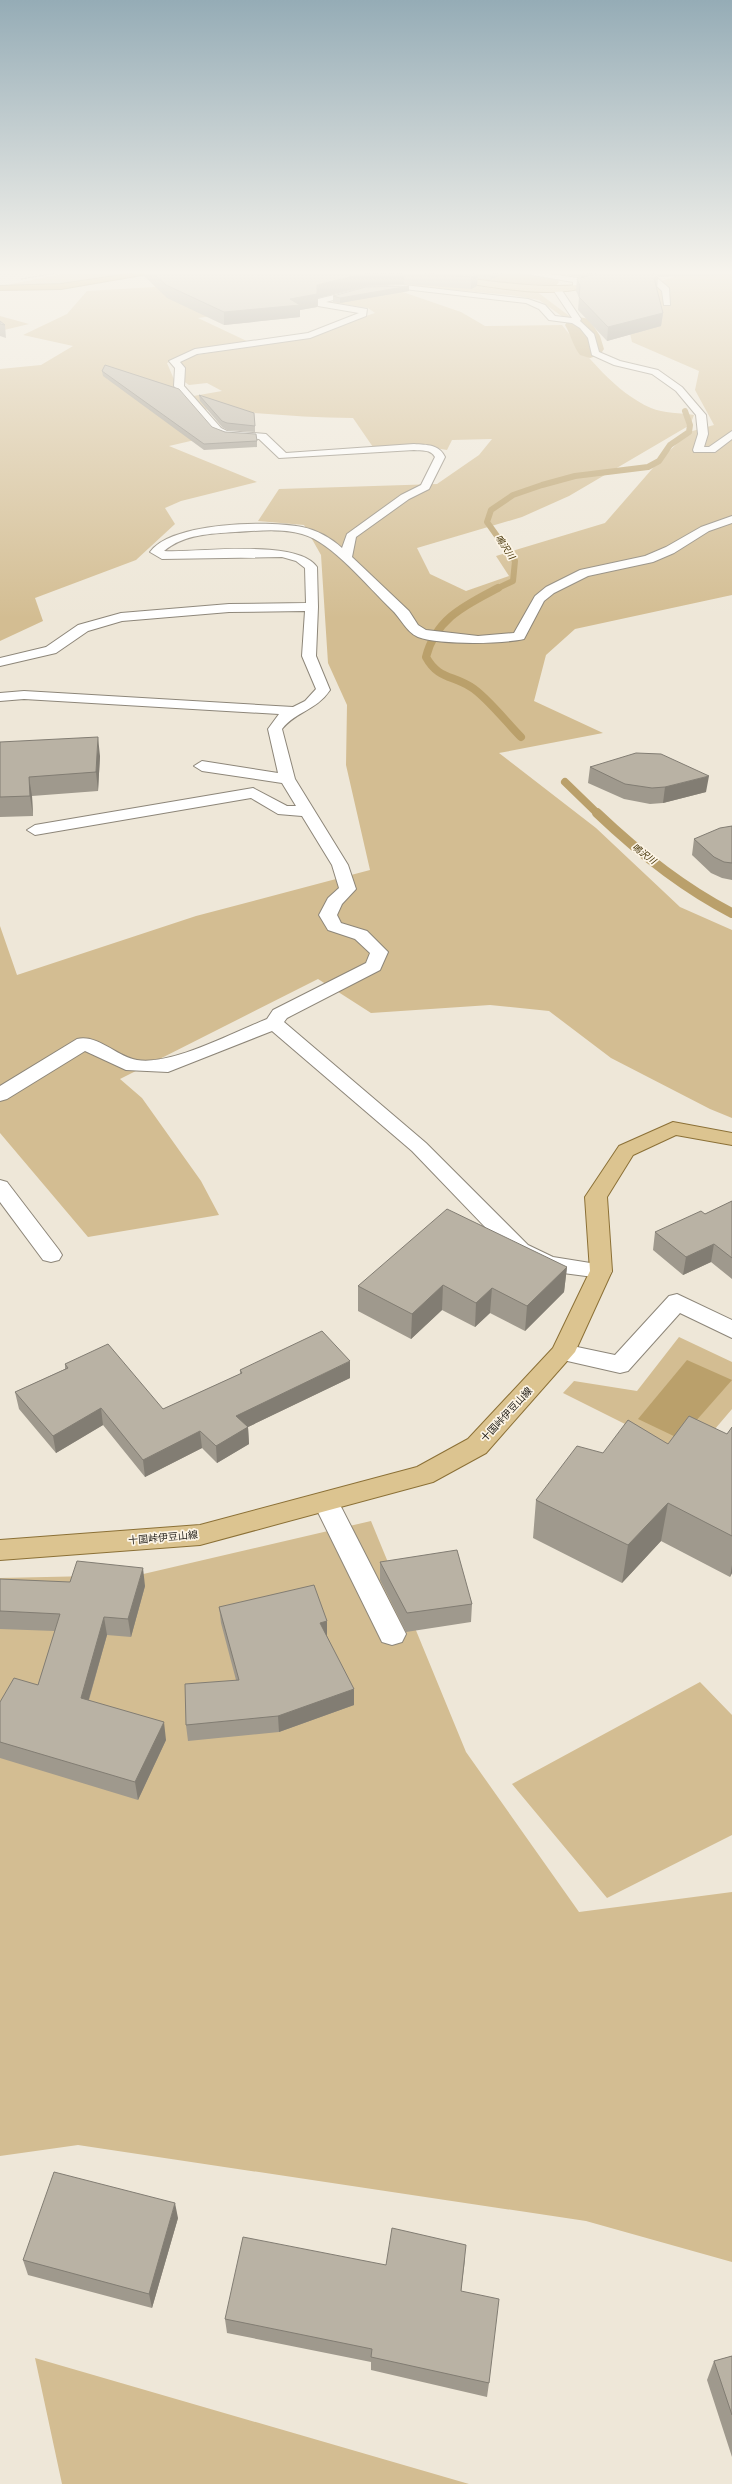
<svg xmlns="http://www.w3.org/2000/svg" width="732" height="2484" font-family="Figtree,'Noto Sans JP',sans-serif">
	<style>
		.green { fill: #d3bd92 }
		.water { fill: #baa06b }
		.lines { fill: none; stroke-linecap: round; stroke-linejoin: round }
		.stream-far2 { stroke: #baa06b; stroke-width: 6 }
		.stream-far1 { stroke: #baa06b; stroke-width: 8 }
		.stream { stroke: #baa06b; stroke-width: 10 }
		.river { fill: #baa06b; fill-rule: evenodd }
		.minor-casing { stroke: #8d8679; stroke-width: 2 }
		.major-casing { stroke: #8b7036; stroke-width: 2 }
		.highway-casing { stroke: #8b7036; stroke-width: 2 }
		.minor { fill: #fff; fill-rule: evenodd }
		.major { fill: #dcc490; fill-rule: evenodd }
		.highway { fill: #c59d46; fill-rule: evenodd }
		.rail { stroke: #5b564f; stroke-width: 1; stroke-dasharray: 2.5 1; stroke-linecap: butt }
		.wall { fill: #9f998d }
		.shaded-wall { fill: #827d73 }
		.building { fill: #b9b2a4; stroke: #827d73 }
		.labels { text-anchor: middle; stroke-width: 3.5; stroke-linejoin: round; paint-order: stroke }
		.far-water-label { font-size: 9px; font-style: italic; fill: #412f01; stroke: #fcf4e5 }
		.street-label { font-size: 10px; fill: #1f1c17; stroke: #fcf4e5 }
	</style>
	<rect width="100%" height="100%" fill="#eee7d8"/>
	<path class="green" d="M78,271H152L67,283L1,286Z
		M405,272L536,291L572,318L563,317L539,300L511,295L412,286L376,285L323,296L305,303L198,318L251,343L199,349L167,363L182,398L222,391L207,383L189,385L179,378L174,361C203,352 227,351 256,346C297,339 336,326 375,313L368,308L335,303L332,300L397,290L461,312L485,326L562,325C586,355 616,393 651,408C663,413 681,413 694,415L690,425L569,496L522,517L417,548L430,574L466,591L509,576L496,556L605,523L659,461L689,432L714,425L695,390L699,371L632,342L625,312L653,284L682,274H732V595L575,629L546,655L534,701L603,733L499,753L596,828L680,907L732,930V1118L710,1109L611,1058L549,1011L490,1005L371,1013L318,979L120,1079L142,1098L201,1181L219,1215L88,1237L0,1133V926L17,975L196,916L370,870L346,765L347,705L328,663L321,555L304,525L258,521L279,489L437,484L479,455L492,439L452,440L447,450L417,445L375,450L353,418C302,418 250,412 199,409L212,436L169,446L257,482L181,501L165,508L175,524L136,560L35,598L43,621L0,641V369L41,365L73,346L23,335L67,314L87,291Z
		M0,316L29,324L0,331Z
		M679,1337L732,1362V1409L691,1457L563,1393L574,1381L637,1391Z
		M371,1521L466,1752L579,1912L732,1892V2262L586,2221L78,2145L0,2156V1578L139,1575Z
		M700,1682L732,1715V1835L607,1898L512,1784Z
		M35,2358L469,2484H62Z"/>
	<path class="water" d="M687,1360L732,1380L680,1439L638,1419Z"/>
	<g class="lines">
		<path class="stream-far2" d="M496,589L513,581L515,561L487,522L491,510L513,495L542,485L575,476L648,467L659,461L670,445L689,432L690,425L685,411"/>
		<path class="stream-far1" d="M498,588C466,605 436,618 426,657C438,679 452,675 471,687C486,696 507,723 521,737
			M565,782L598,814"/>
		<path class="stream" d="M597,813C638,852 681,887 732,913"/>
		<path class="river" d="M446,271H518L555,277L559,282L555,287L546,290L459,279L450,276Z
			M579,317L589,319L600,336L604,349L600,355L590,358L580,355C573,346 571,335 565,325L569,319Z"/>
		<defs>
			<path id="minor" d="M510,271H529L578,278L582,280L581,283L589,286L585,288L573,286V282Z
				M641,271H649L669,288L670,305H664L662,291Z
				M404,285L528,299L545,305L555,316L572,318L552,288L559,286L581,319L580,321L594,334L599,352L620,361L658,370L682,387L706,415L708,434L704,447H709L732,431V439L715,452H694L693,450L698,434L696,415L676,391L652,374L614,365L592,355L588,338L580,328L572,323L549,320L539,309L526,303L404,289L366,291L326,302L367,309L366,316L310,338L197,354L180,362L185,368L184,386L221,428L227,431L266,434L286,453L414,444C427,445 439,444 445,457L429,489L409,499L356,537L352,557L409,611L418,625L426,630L478,636L514,633L535,596L546,587L580,570L645,556L666,547L701,527L732,516V523L709,531L674,553L653,562L588,576L554,593L544,601L524,639C502,644 439,645 418,637C406,632 401,618 391,609C368,587 332,542 302,534C281,528 256,531 235,532C210,534 184,534 164,551C199,553 297,538 317,567L318,607L316,656L330,690C316,711 296,711 282,729L295,779L348,865L356,889L342,904L337,915L341,923L367,931L388,952L380,970L287,1018L284,1022L426,1143L528,1245L553,1257L609,1266L612,1271L609,1276L601,1278L548,1271L512,1255L412,1151L272,1031L168,1072L126,1070L85,1051L7,1099L0,1101V1086L77,1039C98,1034 117,1057 137,1060C171,1066 234,1032 267,1019L273,1010L366,963L370,953L355,939L328,930L319,915L328,898L339,888L332,865L302,816L278,814L251,798L35,835L27,830L35,825L253,788L287,806H296L282,783L202,771L194,766L202,761L278,773L268,729L279,714L24,699L0,701V693L24,691L293,707L305,701L316,689L302,656L305,611L229,612L122,621L88,631L56,653L0,666V658L46,647L78,625L121,613L229,604L306,603L305,568L296,561L282,557L162,559L150,552C171,522 269,520 302,527C317,530 331,538 342,548L347,534L401,495L421,485L435,457C431,449 422,451 414,450L279,458L259,439L225,437L213,432L174,386L175,368L169,361L195,349L308,333L359,313L318,306V299L366,287Z
				M0,1180L7,1182L59,1250L62,1255L59,1260L51,1262L43,1260L0,1202Z
				M677,1294L732,1320V1338L680,1313L628,1371L620,1373L563,1360L555,1358L551,1352L555,1346L563,1344L615,1355L669,1296Z
				M326,1492L335,1495L402,1626L406,1634L402,1642L392,1645L382,1642L313,1502L317,1495Z"/>
			<path id="major" d="M401,271C425,269 599,306 600,271H608L609,273C581,308 482,285 443,279C433,277 407,276 401,271Z
				M673,1122L732,1133V1145L676,1135L633,1155L607,1197L612,1271L575,1352L486,1453L433,1482L200,1545L0,1560V1540L200,1525L417,1467L468,1439L553,1348L590,1271L585,1197L619,1146Z"/>
			<path id="highway" d="M148,271H165L61,289L0,290V286L61,284Z"/>
		</defs>
		<use href="#minor" class="minor-casing"/>
		<use href="#major" class="major-casing"/>
		<use href="#highway" class="highway-casing"/>
		<use href="#minor" class="minor"/>
		<use href="#major" class="major"/>
		<use href="#highway" class="highway"/>
		<path class="rail" d="M1,272L12,271
			M21,279L69,271"/>
	</g>
	<path class="wall" d="M144,271H509L490,280L477,278V286L471,289L404,284L366,286L318,298L317,307L300,310V317L224,325L167,298L144,276Z
		M566,271H599L597,273L600,271H732V275L659,277L652,271L658,278L657,289L663,313L661,326L607,341L578,310L579,297L576,291L577,279L580,278L579,277L568,275Z
		M409,286V291L340,303L333,302V296Z
		M0,321L5,325L6,338L0,336Z
		M102,371L212,427L225,432L257,441V447L204,450L103,376Z
		M199,395L255,426V432L227,430L222,427L200,401Z
		M0,742L100,756L98,791L32,796L33,816L0,817Z
		M590,767L706,792L663,803L650,804L624,799L588,783Z
		M732,826V880L722,878L711,873L692,855L694,839Z
		M732,1201V1279L711,1262L683,1275L653,1250L655,1232L705,1214Z
		M567,1267L564,1292L525,1331L490,1313L475,1327L442,1310L411,1339L358,1311V1286Z
		M65,1364L163,1409L240,1374V1370L350,1378L248,1427L249,1444L217,1463L202,1448L145,1477L103,1425L56,1453L19,1409L15,1392L65,1369Z
		M732,1427V1573L730,1577L661,1541L622,1583L533,1538L536,1500L603,1453L668,1444L727,1434Z
		M380,1562L472,1604L471,1622L406,1632L380,1580Z
		M0,1579L145,1586L131,1637L107,1635L89,1700L166,1740L138,1800L0,1758V1702L38,1685L55,1631L0,1629Z
		M219,1607L327,1636L354,1705L279,1732L188,1741L186,1725L236,1680L221,1623Z
		M178,2218L152,2308L28,2275L23,2260Z
		M465,2260L461,2291L489,2383L487,2397L371,2370V2362L227,2333L225,2319L386,2265Z
		M732,2356V2457L707,2380L714,2361Z"/>
	<path class="shaded-wall" d="M404,271V284L366,286L318,298L317,307L300,310V317L224,325V312L290,299L317,285L366,273Z
		M491,271H509L490,280Z
		M584,271H599L591,280L583,281Z
		M478,274L477,286L471,289V277Z
		M409,286V291L340,303V298Z
		M663,313L661,326L607,341L608,327Z
		M98,737L100,756L98,791L96,772Z
		M709,776L706,792L663,803L665,787Z
		M29,777L32,796L33,816L30,796Z
		M714,1244L711,1262L683,1275L686,1257Z
		M567,1267L564,1292L525,1331L527,1306Z
		M443,1285L442,1310L411,1339L412,1314Z
		M492,1288L490,1313L475,1327L476,1303Z
		M350,1361V1378L248,1427L249,1444L217,1463L216,1446L236,1416Z
		M101,1408L103,1425L56,1453L53,1436Z
		M200,1431L202,1448L145,1477L143,1460Z
		M668,1503L661,1541L622,1583L628,1545Z
		M732,1565V1573L730,1577Z
		M143,1568L145,1586L131,1637L128,1619Z
		M104,1617L107,1635L84,1716L81,1698Z
		M327,1621V1638L320,1623Z
		M354,1689V1705L279,1732L278,1716Z
		M164,1722L166,1740L138,1800L135,1782Z
		M175,2203L178,2218L152,2308L149,2294Z"/>
	<path class="building" d="M150,271H455L478,274L471,277L404,271L366,273L317,285V294L290,299L300,305L224,312L166,285Z
		M600,271H651L658,278H654L663,313L608,327L579,297L580,286L577,279L597,273Z
		M409,286L340,298L333,296L366,287Z
		M0,321L5,325L0,324Z
		M105,365L179,389L212,427L225,432L256,434L257,441L204,444L102,371Z
		M199,395L254,413L255,426L227,423L222,421Z
		M98,737L96,772L29,777L30,796L0,797V742Z
		M636,753L661,754L709,776L665,787L652,788L625,784L590,767Z
		M732,826V863L724,862L714,857L694,839L720,828Z
		M732,1201V1258L714,1244L686,1257L655,1232L701,1211L705,1214Z
		M447,1209L567,1267L527,1306L492,1288L476,1303L443,1285L412,1314L358,1286Z
		M322,1331L350,1361L236,1416L248,1427L216,1446L200,1431L143,1460L101,1408L53,1436L15,1392L68,1368L65,1364L108,1344L163,1409L242,1373L240,1370Z
		M689,1416L727,1434L732,1427V1536L668,1503L628,1545L536,1500L577,1446L603,1453L628,1420L668,1444Z
		M457,1550L472,1604L407,1613L380,1562Z
		M77,1561L143,1568L128,1619L104,1617L81,1698L164,1722L135,1782L0,1742V1702L14,1678L38,1685L60,1614L0,1611V1579L70,1582Z
		M314,1585L327,1621L320,1623L354,1689L278,1716L186,1725L185,1684L239,1680L219,1607Z
		M54,2172L175,2203L149,2294L23,2260Z
		M392,2228L466,2245L461,2291L499,2299L489,2383L371,2357L372,2349L225,2319L243,2237L386,2265Z
		M732,2356V2415L714,2361Z"/>
	<linearGradient id="sky" x2="0" y2="1"><stop stop-color="#95acb6"/><stop offset="0.44" stop-color="#f7f4ed"/><stop offset="1" stop-color="#f7f4ed" stop-opacity="0"/></linearGradient>
	<rect width="732" height="619" fill="url(#sky)"/>
	<g class="labels">
		<g class="far-water-label">
			<text transform="translate(505 547) rotate(56)" y="3">鳴沢川</text>
			<text transform="translate(644 854) rotate(37)" y="3">鳴沢川</text>
		</g>
		<g class="street-label">
			<text transform="translate(506 1414) rotate(-47)" y="4">十国峠伊豆山線</text>
			<text transform="translate(163 1537) rotate(-5)" y="4">十国峠伊豆山線</text>
		</g>
	</g>
</svg>
